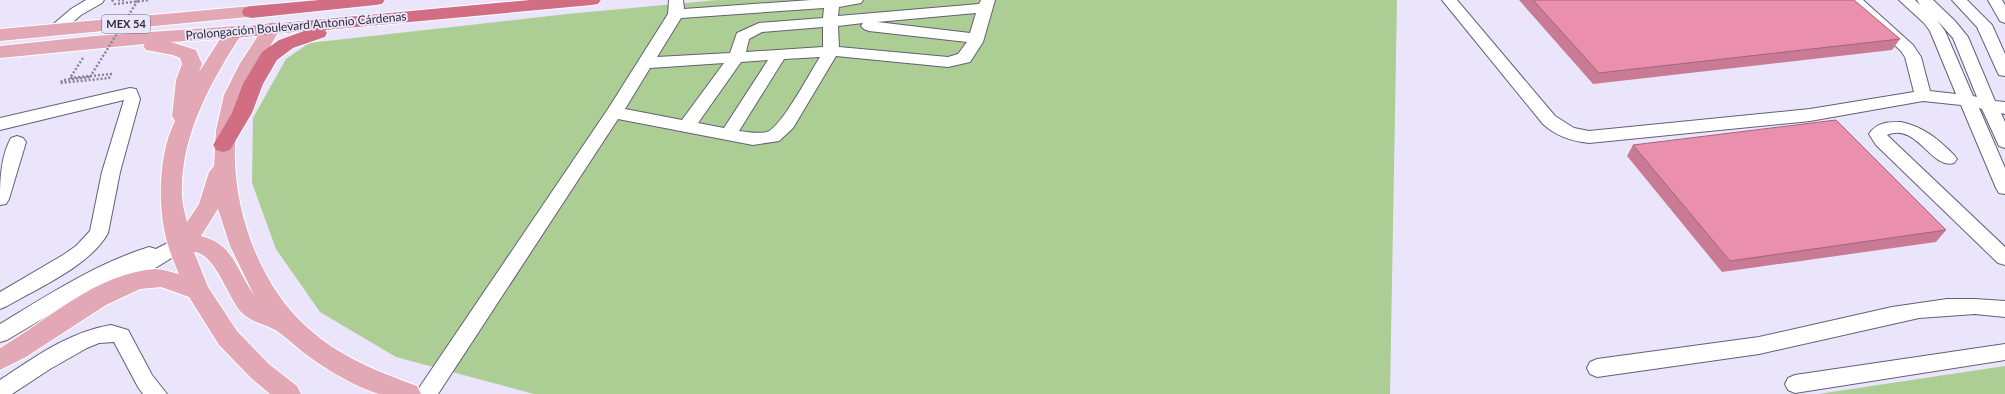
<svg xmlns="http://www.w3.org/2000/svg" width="2005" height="394" font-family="Lato,sans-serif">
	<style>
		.green { fill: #accd93 }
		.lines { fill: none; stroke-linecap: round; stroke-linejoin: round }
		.minor-casing { stroke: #655f76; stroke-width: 2 }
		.major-casing { stroke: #fff; stroke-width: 2 }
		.highway-casing { stroke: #fff; stroke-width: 2 }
		.path { stroke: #898594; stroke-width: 2.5; stroke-dasharray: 2 2; stroke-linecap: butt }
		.minor { fill: #fff; fill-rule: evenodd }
		.major { fill: #e3a8b5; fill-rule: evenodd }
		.highway { fill: #d16e84; fill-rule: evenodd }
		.path-bridge { stroke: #898594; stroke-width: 2.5; stroke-dasharray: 2 2; stroke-linecap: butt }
		.wall { fill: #c97b96 }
		.building { fill: #ea8fae; stroke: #a4647a }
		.labels { text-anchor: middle; stroke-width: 4; stroke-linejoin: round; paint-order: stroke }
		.shield { fill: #ebe5fb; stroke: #686472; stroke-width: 1 }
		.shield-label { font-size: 11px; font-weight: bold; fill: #302d37 }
		.street-label { font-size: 12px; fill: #302d37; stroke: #ebe5fb }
	</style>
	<rect width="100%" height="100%" fill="#ebe5fb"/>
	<path class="green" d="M718,0H1397L1390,394H534L396,357L320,312L276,249L252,183L253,118L286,59L309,43L567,14Z
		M2005,366V394H1818Z"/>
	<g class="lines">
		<defs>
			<path id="minor" d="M86,0H104L102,3L81,15L60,33H50L47,30L50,27L71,9Z
				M669,0H683L684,9L811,0H863L861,3L839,7L838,16L979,4L981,0H995L983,42L970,62L948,67L836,56L793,128L779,141L753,145L618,119L438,394H415L608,109L668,14ZM824,8L823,18L759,23L737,33L730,53L657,57L681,18ZM976,13L970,33L877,22ZM863,23L861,26L864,29L869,31L967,42L958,54L948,57L839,47L838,26ZM823,27V47L746,52L749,39L762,32ZM820,57C811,71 781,128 767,132C758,134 748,132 739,131L784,59ZM768,60L724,128L698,123L741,62ZM724,63L682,120L625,109L650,68Z
				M1442,0H1457L1555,116L1574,128L1589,131L1810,109L1914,92L1905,57L1901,51L1847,0H1863L1913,45L1921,57L1930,91L1956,94L1930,31L1924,23L1899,0H1915L1920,5L1917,0H1933L1955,21L1968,37L1995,101L2005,102V114L2001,113L2005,122V148L1999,146L1982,109L1979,108L2005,168V194L1999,193L1996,188L1961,105L1923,101L1810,121L1589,143C1571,141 1556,136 1543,124ZM1937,20L1953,38L1977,97L1973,96L1945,31Z
				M1952,0H1967L1992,25L2005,54V76L1999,75L1997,71L1977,27Z
				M1988,0H2002L2005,5V23L2000,21Z
				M130,88L136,89L140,99L120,172L108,233C91,265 38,288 7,306L0,309V292L63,255L76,246L90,231L102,172L124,100L0,130V118Z
				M1901,122C1924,127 1938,139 1954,155L1957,159L1954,163C1931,170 1917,122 1887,135L2005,247V265L1998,263L1876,145L1869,134C1877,122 1888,122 1901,122Z
				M17,136L23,138L26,142L9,199L6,204L0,205C0,183 0,158 11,138Z
				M179,237L186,239L188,244L186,249L118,291L111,294L104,291L101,286L104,282L7,340L0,342V324C48,295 95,264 149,247L156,249Z
				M1947,299H1975L2005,301V317L1975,314L1919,318L1759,354L1597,377L1590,374L1587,368L1590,362L1597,359L1759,337L1892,307Z
				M111,325L128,330L152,375L167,394H143L138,387L114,342L99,343L87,348L50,369L12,394H0V380C35,357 69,332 111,325Z
				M2005,344V360L1795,393L1788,390L1785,384L1788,378L1795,375Z"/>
			<path id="major" d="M251,6L258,8L260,12L258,16L0,41V29Z
				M272,22L279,24L281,28C267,52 250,76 242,103C220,175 251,279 308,328C338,356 379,372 417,386L421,394C408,394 391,394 379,394C355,387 324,368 304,353C296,347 289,340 281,334C269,324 252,324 241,312C228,298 215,253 194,252L208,287L237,331L269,364L297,386L301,394H270L251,378L219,345L189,297L161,287L140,289L106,305L26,357L0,370V348C48,320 97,273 155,269C163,269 171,272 179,274C175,265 171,255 168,245C157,210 158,154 175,121L172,116L176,80L182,64L180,58L173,55L146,50L143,46L145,44L0,58V46L94,36L234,26L241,28L243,32C212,80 180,135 182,195C182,204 185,213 187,222L199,204L209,172L214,166L216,130L224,95L239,65L263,28L265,24ZM220,39L199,72L202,64L196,50L171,42ZM218,209L230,246L254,295C237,271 233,243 201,236Z"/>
			<path id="highway" d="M319,0H385L382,4L376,5L251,18L244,16L242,12L244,8L251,6Z
				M530,0H601L598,4L592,5L325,30L327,33L325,37L293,48L277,60L263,84L252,113L230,150L223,152L216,150L213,145L232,113L243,84L262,52L279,40L304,31L234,38L227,36L225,32L227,28Z"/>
		</defs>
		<use href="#minor" class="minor-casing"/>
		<use href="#major" class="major-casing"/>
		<use href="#highway" class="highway-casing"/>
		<path class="path" d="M112,0L115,4L150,0
			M118,0H124
			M83,58L70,78L111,74L109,78L60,83L63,80L90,77"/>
		<use href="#minor" class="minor"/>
		<use href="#major" class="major"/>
		<use href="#highway" class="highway"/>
		<path class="path-bridge" d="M90,77L138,0"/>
	</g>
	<path class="wall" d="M1519,0H1854L1900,39L1892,50L1593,84Z
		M1633,145L1946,230L1936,242L1722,272L1627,156Z"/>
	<path class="building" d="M1533,0H1854L1900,39L1599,73Z
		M1836,120L1946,230L1730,261L1633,145Z"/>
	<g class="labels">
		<rect class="shield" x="102" y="15" width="48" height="18" rx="3"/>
		<g class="shield-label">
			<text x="126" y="28">MEX 54</text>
		</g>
		<g class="street-label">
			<text transform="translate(296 26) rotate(-5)" y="4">Prolongación Boulevard Antonio Cárdenas</text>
		</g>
	</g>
</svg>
